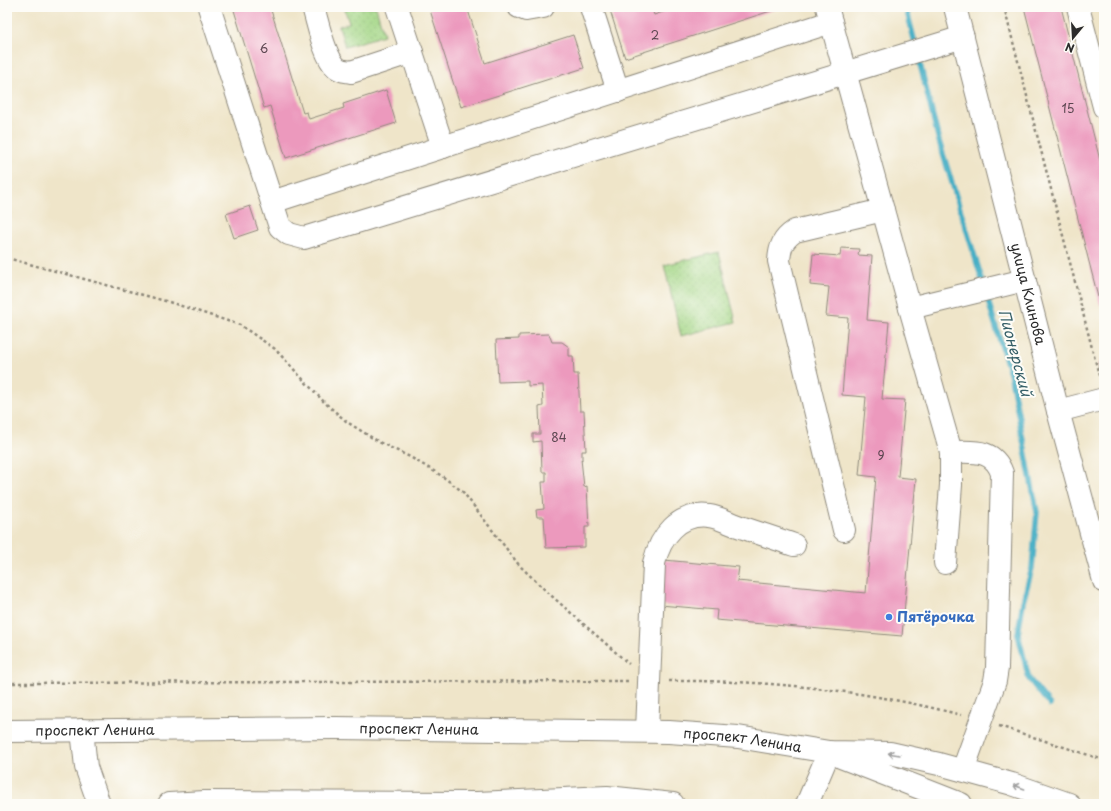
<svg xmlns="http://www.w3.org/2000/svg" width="1111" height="811" font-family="'Playpen Sans',sans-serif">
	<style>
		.green { fill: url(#green-dots); stroke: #678058 }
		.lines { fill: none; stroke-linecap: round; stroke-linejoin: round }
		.stream { stroke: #46afc5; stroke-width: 5.5 }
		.building { fill: #ec99bd }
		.minor-casing { stroke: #8d887a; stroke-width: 24 }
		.major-casing { stroke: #8d887a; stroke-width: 24 }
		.path { stroke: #8d887a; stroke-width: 2.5; stroke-dasharray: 3 3; stroke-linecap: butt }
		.minor { stroke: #fff; stroke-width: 22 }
		.major { stroke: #fff; stroke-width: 22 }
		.oneway { stroke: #a0a0a0 }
		.shop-dot { fill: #3f7fe0; stroke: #fdfcf7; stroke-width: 1.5 }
		.labels { text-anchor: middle; stroke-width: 4; stroke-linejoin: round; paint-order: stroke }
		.number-label { font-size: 12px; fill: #5b4650 }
		.street-label { font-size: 14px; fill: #2b2b2b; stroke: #fdfcf7 }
		.shop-label { font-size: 14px; font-weight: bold; fill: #366cbe; stroke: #fdfcf7; text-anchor: start }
		.water-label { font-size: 15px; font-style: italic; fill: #366069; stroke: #fdfcf7 }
	</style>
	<defs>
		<pattern id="green-dots" width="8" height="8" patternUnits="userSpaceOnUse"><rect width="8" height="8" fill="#a3d685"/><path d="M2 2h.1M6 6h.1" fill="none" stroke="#8cb873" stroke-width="1.8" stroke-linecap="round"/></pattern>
	</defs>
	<rect width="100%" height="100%" fill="#fdfcf7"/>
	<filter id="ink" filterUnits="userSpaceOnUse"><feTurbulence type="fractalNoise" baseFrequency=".025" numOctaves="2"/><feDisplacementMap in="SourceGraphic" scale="8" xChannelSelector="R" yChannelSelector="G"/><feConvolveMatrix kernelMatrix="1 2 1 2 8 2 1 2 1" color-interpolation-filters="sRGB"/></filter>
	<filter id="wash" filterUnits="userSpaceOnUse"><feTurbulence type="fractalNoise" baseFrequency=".012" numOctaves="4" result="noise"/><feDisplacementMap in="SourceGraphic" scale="16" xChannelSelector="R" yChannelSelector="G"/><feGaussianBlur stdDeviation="0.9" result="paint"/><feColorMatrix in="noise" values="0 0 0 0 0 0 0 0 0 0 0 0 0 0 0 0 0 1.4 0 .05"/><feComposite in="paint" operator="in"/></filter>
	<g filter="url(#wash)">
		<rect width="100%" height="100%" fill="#efe5c9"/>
		<path class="green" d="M344,7H376L384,35L345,47L339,26L349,23Z
			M719,252L736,322L681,336L664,265Z"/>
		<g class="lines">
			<path class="stream" d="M906,7L916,47
				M918,56L939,141L984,286
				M986,294L1011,377L1037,512L1032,568L1023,602L1018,634L1029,679L1050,705"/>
		</g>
		<g id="blocks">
			<path class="building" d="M233,7H270L303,113L307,112L309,119L344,108L343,104L386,90L396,123L286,158L270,106L264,108Z
				M429,7H467L485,63L573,35L584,68L461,107Z
				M609,7H651L654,15L669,10V8L671,7H783L625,58Z
				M1024,7H1061L1104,176V304L1100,305Z
				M250,206L258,230L234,238L226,214Z
				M841,248L859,249L858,255L872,256L867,320L889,322L882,399L905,400L898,477L916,479L902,636L716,620L717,610L660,605L664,560L739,567L737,581L866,593L876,477L859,475L866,397L842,395L848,318L826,316L829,287L810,285L813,254L840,256Z
				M549,334L552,342H562L569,347V356H573L574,374H578L580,411H584L586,451H582V460L581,459L584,487L587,486L589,527H585V547L546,548L544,517H537L536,510L544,509L542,482H546V472H542L541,441L533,442V434H540L539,407L543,406L542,385L528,386V381L498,382L496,340L519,339V335Z
				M1104,352V369L1098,367Z"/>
		</g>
	</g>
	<g filter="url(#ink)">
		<use href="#blocks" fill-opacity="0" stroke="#8d887a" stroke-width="1"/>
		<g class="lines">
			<defs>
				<g id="minor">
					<path d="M209,7L280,227L289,234L304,238L963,37"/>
					<path d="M313,7C318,23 324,56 336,67C340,71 346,71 351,72L412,52"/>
					<path d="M397,7L443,147"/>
					<path d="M519,7L526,10L543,7"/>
					<path d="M591,7L618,91"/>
					<path d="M827,7L910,308L1025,280"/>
					<path id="s1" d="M955,7L1058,411L1104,581"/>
					<path d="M1078,7L1104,107"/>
					<path d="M272,202L831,22"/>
					<path d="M910,308L951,452V485L945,563"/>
					<path d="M1058,411L1104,399"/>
					<path d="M951,452C973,452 993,448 1002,473L997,668L995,681L963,770"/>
					<path d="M844,530L779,261C780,246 783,239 795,231L883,210"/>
					<path d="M82,730L86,767L99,804"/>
					<path d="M647,731L654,563C660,537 679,512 709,516C718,517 727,522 735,525C755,532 774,538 794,545"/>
					<path d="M169,804L205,802L477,803L607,797L673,804"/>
					<path d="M807,804L829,752"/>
				</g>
				<g id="major">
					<path id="s2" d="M7,731L335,728L669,732L738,737L829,752L890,753L939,764L1012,784L1069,804"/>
					<path d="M841,757L961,804"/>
				</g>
			</defs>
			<use href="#minor" class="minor-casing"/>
			<use href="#major" class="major-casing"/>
			<path class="path" d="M1004,7L1100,379
				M7,258L169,302L240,325L275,349L324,402L347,422L379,442L410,457L442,476L463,492L519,565L546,591L629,664
				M669,681C768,680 866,690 961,715
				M7,683L628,681
				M999,726L1104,760"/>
			<use href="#minor" class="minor"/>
			<use href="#major" class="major"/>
		</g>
		<defs><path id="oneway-shaft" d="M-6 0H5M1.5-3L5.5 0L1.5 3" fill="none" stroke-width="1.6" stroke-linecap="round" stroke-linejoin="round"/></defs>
		<g class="oneway">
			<use href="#oneway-shaft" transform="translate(894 754) rotate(-171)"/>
			<use href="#oneway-shaft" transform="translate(1019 787) rotate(-161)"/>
		</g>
	</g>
	<circle class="shop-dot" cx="889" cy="617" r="4"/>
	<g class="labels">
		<g class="number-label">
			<text x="655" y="40">2</text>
			<text x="264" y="53">6</text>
			<text x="1068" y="113">15</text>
			<text x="559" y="442">84</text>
			<text x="881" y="460">9</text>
		</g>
		<g class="street-label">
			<text dy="5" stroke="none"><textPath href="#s1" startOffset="296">улица Клинова</textPath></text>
			<text dy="5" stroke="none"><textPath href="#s2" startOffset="412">проспект Ленина</textPath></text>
			<text dy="5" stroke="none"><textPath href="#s2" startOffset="88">проспект Ленина</textPath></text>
			<text dy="5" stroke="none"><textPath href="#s2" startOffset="736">проспект Ленина</textPath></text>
		</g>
		<g class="shop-label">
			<text x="897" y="622">Пятёрочка</text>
		</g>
		<g class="water-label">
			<text transform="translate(1015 353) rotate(75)" y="5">Пионерский</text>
		</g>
	</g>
	<rect width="1111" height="811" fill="none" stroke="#fdfcf7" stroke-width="24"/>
	<g transform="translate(1073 38) rotate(198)" stroke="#fdfcf7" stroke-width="3" paint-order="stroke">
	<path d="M0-3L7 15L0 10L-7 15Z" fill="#2b2b2b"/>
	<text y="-6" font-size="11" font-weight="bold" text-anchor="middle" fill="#2b2b2b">N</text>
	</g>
</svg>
